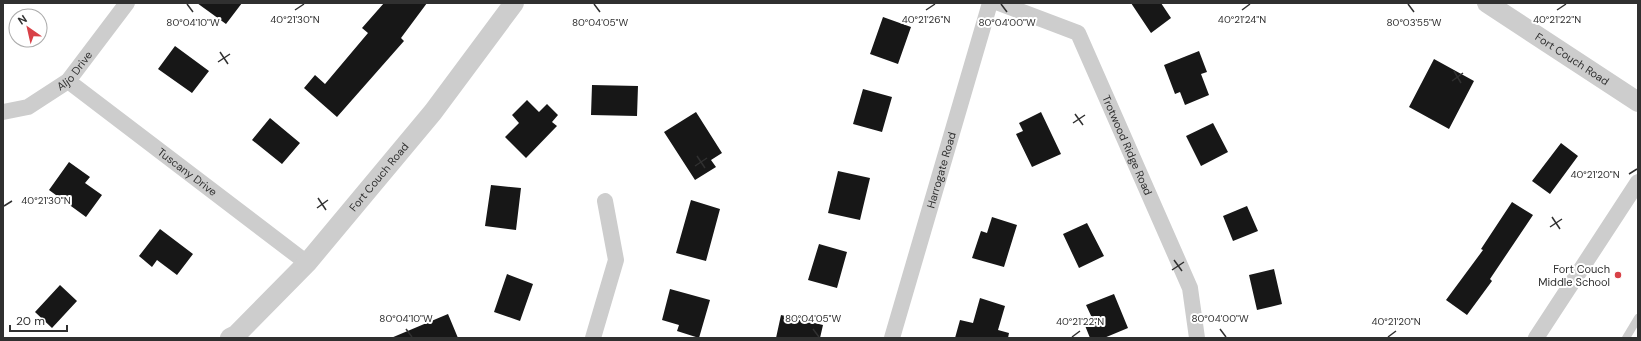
<svg xmlns="http://www.w3.org/2000/svg" width="1641" height="341" font-family="'DM Sans',sans-serif">
	<style>
		.building { fill: #171717 }
		.lines { fill: none; stroke-linecap: round; stroke-linejoin: round }
		.service { stroke: #cdcdcd; stroke-width: 8 }
		.minor { stroke: #cdcdcd; stroke-width: 16 }
		.tertiary { stroke: #cdcdcd; stroke-width: 20 }
		.ticks { fill: none; stroke: #303030; stroke-width: 1.5 }
		.poi-dot { fill: #d84147; stroke: #fff; stroke-width: 1.5 }
		.labels { text-anchor: middle; stroke-width: 4; stroke-linejoin: round; paint-order: stroke }
		.street-label { font-size: 11px; fill: #303030; stroke: #fff }
		.poi-label { font-size: 11px; fill: #303030; stroke: #fff; text-anchor: end }
		.ticks-label { font-size: 10px; text-anchor: middle; fill: #303030; stroke: #fff; stroke-width: 4; stroke-linejoin: round; paint-order: stroke }
	</style>
	<rect width="100%" height="100%" fill="#fff"/>
	<path class="building" d="M197,3H242L226,24Z
		M384,3H427L401,38L404,41L337,117L304,88L315,75L325,84L368,33L362,28Z
		M1131,3H1161L1171,18L1151,33Z
		M883,17L911,27L898,64L870,54Z
		M175,46L209,71L192,93L158,69Z
		M1199,51L1207,72L1201,74L1209,95L1185,105L1180,92L1175,94L1164,65Z
		M1434,59L1474,81L1449,129L1409,107Z
		M592,85L638,86L637,116L591,115Z
		M863,89L892,97L882,132L853,124Z
		M527,100L539,112L547,104L558,115L552,122L557,126L526,158L505,137L519,123L512,115Z
		M696,112L722,153L711,160L716,167L695,180L664,132Z
		M1041,112L1061,154L1032,167L1016,134L1023,131L1019,123Z
		M270,118L300,143L282,164L252,140Z
		M1213,123L1228,152L1201,166L1186,136Z
		M1561,143L1578,156L1550,194L1532,181Z
		M69,162L90,177L85,183L102,195L86,217L49,190Z
		M838,171L870,178L860,220L828,213Z
		M491,185L521,188L516,230L485,226Z
		M691,200L720,209L706,261L676,253Z
		M1512,202L1533,215L1490,279L1492,281L1467,315L1446,300L1483,250L1481,249Z
		M1247,206L1258,231L1233,241L1223,216Z
		M992,217L1017,225L1004,267L972,258L981,231L987,233Z
		M1087,223L1104,256L1079,268L1063,234Z
		M160,229L193,254L177,275L157,260L152,267L139,256Z
		M819,244L847,252L837,288L808,280Z
		M1274,269L1282,304L1257,310L1249,275Z
		M507,274L533,284L520,321L494,312Z
		M60,285L77,301L52,328L35,312Z
		M670,289L710,300L699,338L677,331L679,325L662,320Z
		M1114,294L1128,328L1104,338H1090L1084,323L1093,320L1086,305Z
		M980,298L1005,306L998,330L1009,333L1008,338H955L960,320L973,323Z
		M448,314L458,338H391Z
		M781,315L823,325L820,338H776Z"/>
	<g class="lines">
		<path class="service" d="M1626,338L1638,318"/>
		<g class="minor">
			<path id="s1" d="M999,3L1078,33L1190,288L1197,338"/>
			<path id="s2" d="M68,81L307,263"/>
			<path id="s3" d="M3,112L28,107L68,81L127,3"/>
			<path d="M593,338L616,260L605,201"/>
			<path id="s4" d="M892,338L990,3"/>
			<path d="M1536,338L1638,182"/>
		</g>
		<g class="tertiary">
			<path id="s5" d="M1487,3L1638,102"/>
			<path id="s6" d="M230,338L236,335L307,263L433,112L514,3"/>
		</g>
	</g>
	<path class="ticks" d="M187,4L193,12M594,4L600,12M1001,4L1007,12M1408,4L1414,12M295,10L304,4M926,10L935,4M1242,10L1250,4M1557,10L1566,4M220,52L228,64M218,62L230,54M1454,71L1461,83M1452,81L1463,73M1075,114L1083,125M1073,123L1085,115M697,156L705,168M695,166L707,158M1629,174L1637,169M318,198L326,210M4,206L12,201M317,208L328,200M1552,217L1560,229M1550,227L1562,219M1174,260L1182,271M1172,270L1184,262M406,329L412,337M813,329L819,337M1220,329L1226,337M1072,337L1080,331M1388,337L1396,331"/>
	<circle class="poi-dot" cx="1618" cy="275" r="4"/>
	<g class="labels">
		<g class="street-label">
			<text dy="4" stroke="none"><textPath href="#s5" startOffset="102">Fort Couch Road</textPath></text>
			<text dy="4" stroke="none"><textPath href="#s3" startOffset="85">Aljo Drive</textPath></text>
			<text dy="4" stroke="none"><textPath href="#s1" startOffset="207">Trotwood Ridge Road</textPath></text>
			<text dy="4" stroke="none"><textPath href="#s4" startOffset="175">Harrogate Road</textPath></text>
			<text dy="4" stroke="none"><textPath href="#s2" startOffset="150">Tuscany Drive</textPath></text>
			<text dy="4" stroke="none"><textPath href="#s6" startOffset="220">Fort Couch Road</textPath></text>
		</g>
		<g class="poi-label">
			<text x="1610" y="273">Fort Couch<tspan x="1610" dy="13">Middle School</tspan></text>
		</g>
	</g>
	<g class="ticks-label">
		<text x="295" y="23">40°21'30"N</text>
		<text x="926" y="23">40°21'26"N</text>
		<text x="1242" y="23">40°21'24"N</text>
		<text x="1557" y="23">40°21'22"N</text>
		<text x="193" y="26">80°04'10"W</text>
		<text x="600" y="26">80°04'05"W</text>
		<text x="1007" y="26">80°04'00"W</text>
		<text x="1414" y="26">80°03'55"W</text>
		<text x="1595" y="178">40°21'20"N</text>
		<text x="46" y="204">40°21'30"N</text>
		<text x="406" y="322">80°04'10"W</text>
		<text x="813" y="322">80°04'05"W</text>
		<text x="1220" y="322">80°04'00"W</text>
		<text x="1080" y="325">40°21'22"N</text>
		<text x="1396" y="325">40°21'20"N</text>
	</g>
	<rect width="1641" height="341" fill="none" stroke="#303030" stroke-width="8"/>
	<g transform="translate(28 28) rotate(326)"><circle r="19" fill="#ffffff" stroke="#acacac"/>
	<path d="M0-3L7 15L0 10L-7 15Z" fill="#d84147"/>
	<text y="-6" font-size="11" font-weight="bold" text-anchor="middle" fill="#303030">N</text>
	</g>
	<path d="M10 325v6h57v-6" fill="none" stroke="#303030" stroke-width="2"/>
	<text x="16" y="325" font-size="12" fill="#303030" stroke="#ffffff" stroke-width="3" paint-order="stroke">20 m</text>
</svg>
